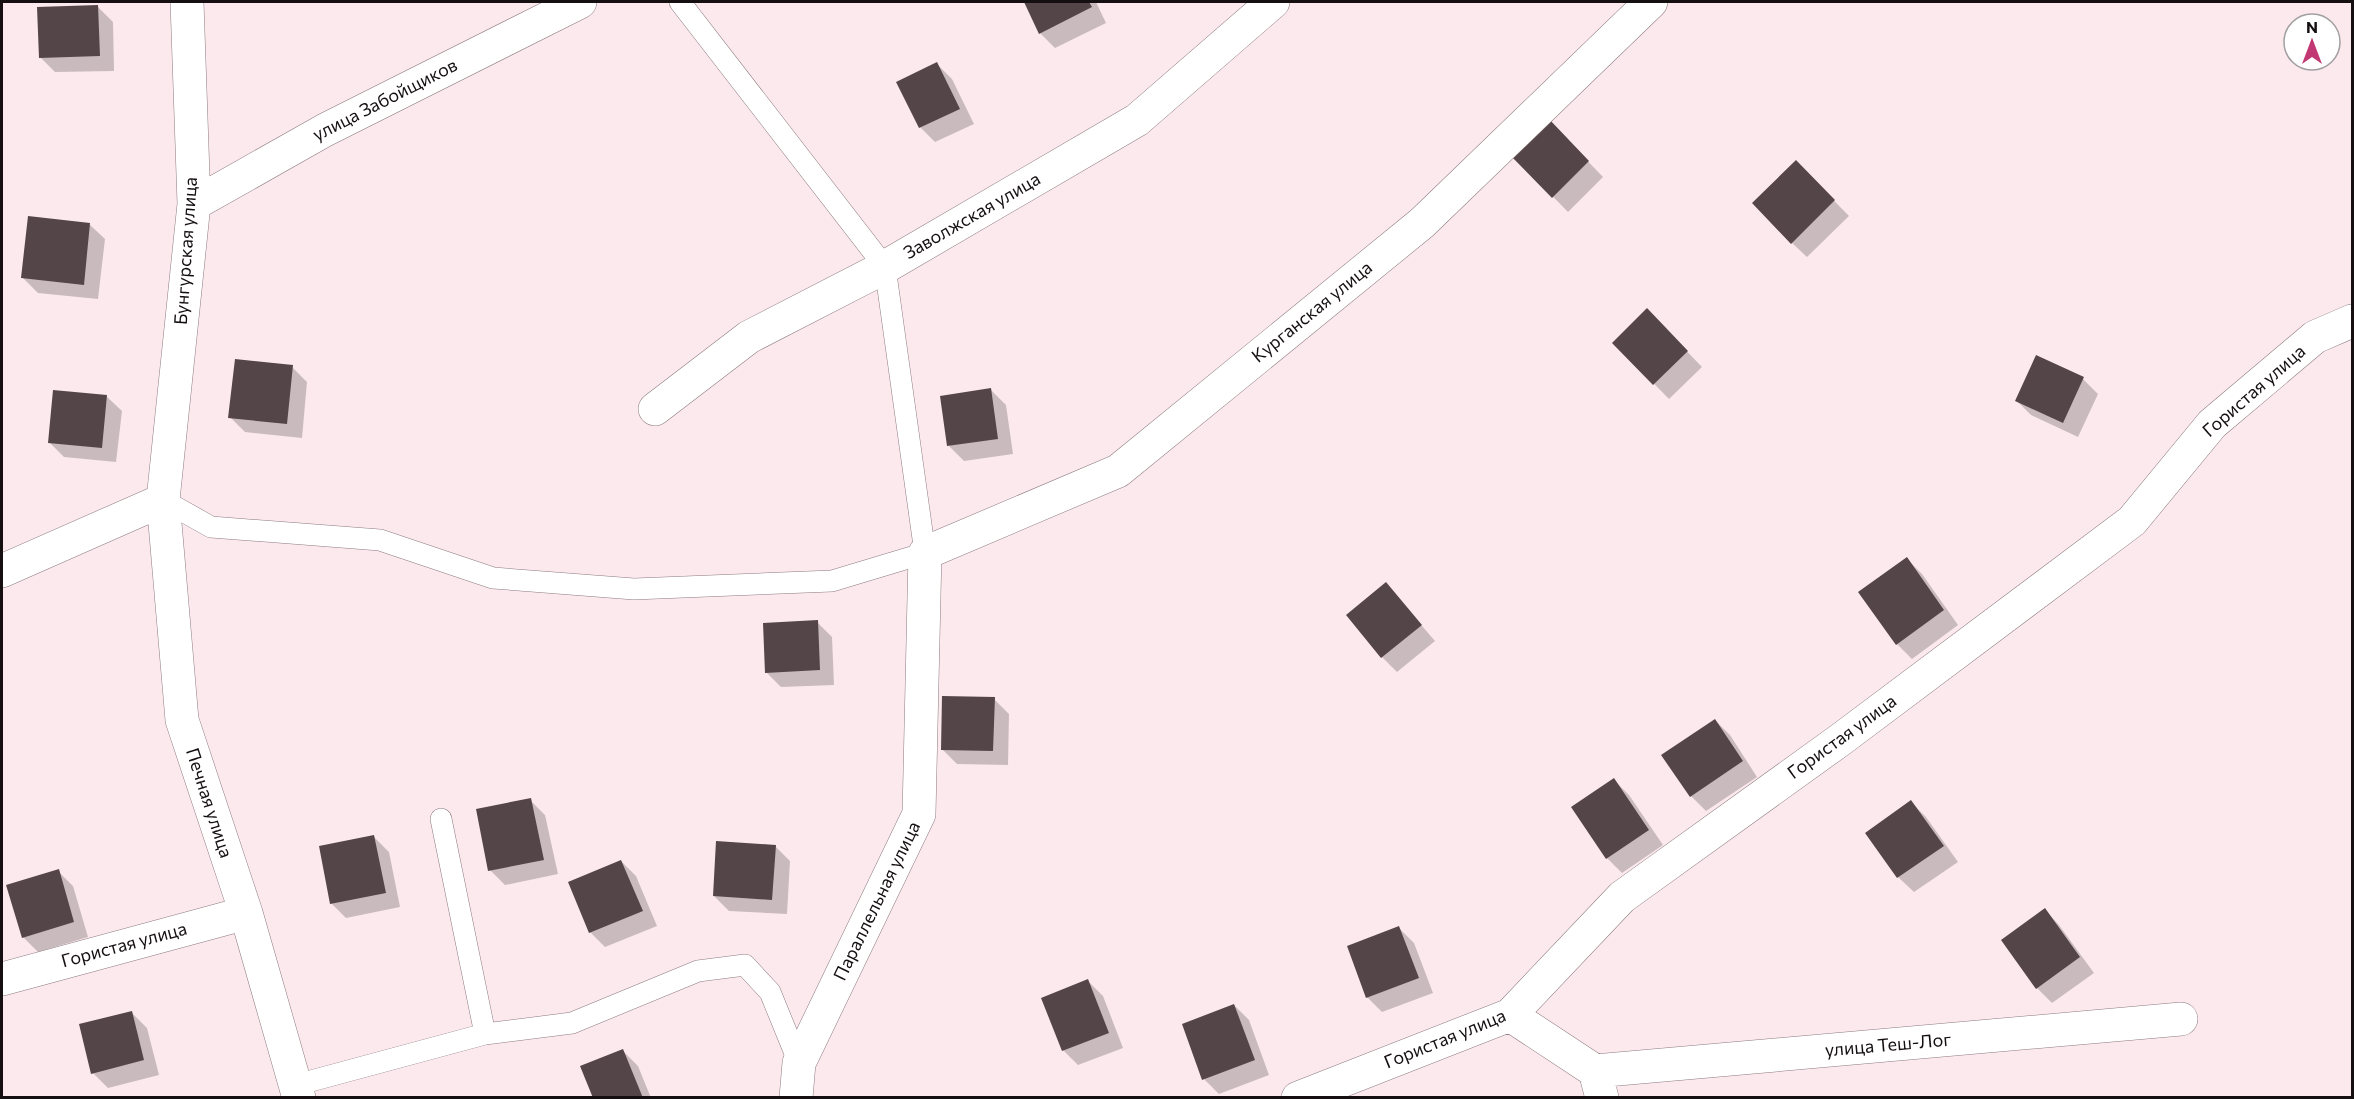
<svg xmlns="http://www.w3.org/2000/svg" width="2354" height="1099" font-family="Commissioner,sans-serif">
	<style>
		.shadow { fill: #0003 }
		.building { fill: #544549 }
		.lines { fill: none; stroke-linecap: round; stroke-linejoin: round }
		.lane-casing { stroke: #8c7b80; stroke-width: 22 }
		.street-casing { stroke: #8c7b80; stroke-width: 34 }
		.lane { stroke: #fff; stroke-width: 21 }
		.street { stroke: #fff; stroke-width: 33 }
		.labels { text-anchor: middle; stroke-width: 6; stroke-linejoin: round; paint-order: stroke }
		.street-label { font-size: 18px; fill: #150f11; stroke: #fff }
	</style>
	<rect width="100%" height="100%" fill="#fce9ee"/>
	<path class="shadow" d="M1025,2H1096L1106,23L1055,48L1040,33Z
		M98,7L113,22L114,71L55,72L40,57Z
		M937,64L952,79L974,124L935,142L920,127Z
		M1549,121L1603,177L1568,212L1513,156Z
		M1796,162L1849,216L1807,257L1792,243Z
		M89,224L105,239L98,299L38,293L23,278Z
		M1647,310L1702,367L1669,399L1614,343Z
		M2037,357L2083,379L2098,394L2078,437L2031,415L2016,400Z
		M292,367L307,382L302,438L245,432L230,417Z
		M991,390L1006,405L1013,454L964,461L949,446Z
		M106,396L122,411L116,462L64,457L49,442Z
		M1907,559L1922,574L1958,625L1912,659L1897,644Z
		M1386,584L1435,641L1397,672L1382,657Z
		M817,622L832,637L834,685L781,687L766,672Z
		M994,699L1009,714L1008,765L957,764L942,749Z
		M1715,720L1730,735L1757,777L1706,811L1691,796Z
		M1614,780L1629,795L1663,845L1622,873L1607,858Z
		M530,800L545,815L558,874L505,885L490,870Z
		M1911,802L1926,817L1958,862L1914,892L1899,878L1867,834Z
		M374,837L389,852L400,907L346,918L331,903Z
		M775,846L790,861L787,914L729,911L714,896Z
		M621,861L636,876L657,926L605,947L590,932Z
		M58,871L73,886L88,937L38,952L23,937Z
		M2045,910L2059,925L2094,973L2052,1003L2037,988Z
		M1399,928L1414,943L1433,993L1382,1012L1367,997Z
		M1088,981L1103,996L1123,1048L1078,1065L1063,1050Z
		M1234,1005L1249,1020L1269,1075L1219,1094L1204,1079Z
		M132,1013L147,1028L159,1075L108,1088L93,1073Z
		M623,1051L638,1066L651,1098H594Z"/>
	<path class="building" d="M1024,2H1089L1092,7L1039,34Z
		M98,5L100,56L39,58L37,7Z
		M937,62L960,109L919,128L896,82Z
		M1549,119L1589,161L1552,198L1511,156Z
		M1796,160L1835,200L1791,244L1752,203Z
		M28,216L90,223L84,285L21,278Z
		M1647,308L1688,351L1653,385L1612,343Z
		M2036,355L2084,377L2063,423L2015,401Z
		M235,359L293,365L287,424L228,418Z
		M991,388L998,439L947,446L940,396Z
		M53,390L107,395L102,448L48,443Z
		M1907,557L1944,610L1896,645L1858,592Z
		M1386,582L1422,625L1381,658L1346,615Z
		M818,620L820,670L765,673L763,623Z
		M942,696L995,697L993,751L941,750Z
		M1715,719L1743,761L1690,797L1661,755Z
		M1614,778L1649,830L1606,859L1571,807Z
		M531,798L544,860L488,871L476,809Z
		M1911,800L1944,846L1897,878L1865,833Z
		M374,835L386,893L330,904L319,846Z
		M716,841L776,845L772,900L713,896Z
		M621,860L643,911L589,933L568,882Z
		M59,869L74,922L22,938L6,885Z
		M2045,908L2080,957L2036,989L2001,940Z
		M1399,926L1419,978L1366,998L1347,946Z
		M1088,979L1109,1033L1062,1051L1041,998Z
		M1234,1004L1255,1060L1202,1080L1182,1024Z
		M132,1011L144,1060L91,1074L79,1024Z
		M623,1049L643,1098H593L580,1066Z"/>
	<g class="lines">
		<defs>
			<path id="lane" d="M163,500L211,527L380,540L493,578L634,589L832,581L925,553L885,267L680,2
				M485,1034L572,1023L698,971L745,965L770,992L799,1063
				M296,1085L485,1034L441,819"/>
			<path id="street" d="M187,2L194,204L163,500L182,720L246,913L299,1098
				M194,204L325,130L580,2
				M655,409L749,337L885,267L1137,120L1273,2
				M2,571L163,500
				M2,979L246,913
				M1510,1015L1595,1071L1602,1098
				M1595,1071L2181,1019
				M796,1098L799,1063L919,814L925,553L1118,471L1422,223L1651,2
				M1298,1098L1510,1015L1622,897L1840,740L2132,521L2212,424L2315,337L2352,321"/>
		</defs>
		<use href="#lane" class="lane-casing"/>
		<use href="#street" class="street-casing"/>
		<use href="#lane" class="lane"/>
		<use href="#street" class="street"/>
	</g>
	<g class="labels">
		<g class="street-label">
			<text transform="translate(385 100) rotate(-27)" y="6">улица Забойщиков</text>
			<text transform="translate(972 216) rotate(-30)" y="6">Заволжская улица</text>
			<text transform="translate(186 251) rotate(-86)" y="6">Бунгурская улица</text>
			<text transform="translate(1312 312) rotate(-39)" y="6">Курганская улица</text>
			<text transform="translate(2254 391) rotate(-41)" y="6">Гористая улица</text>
			<text transform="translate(1842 737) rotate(-36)" y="6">Гористая улица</text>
			<text transform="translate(209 803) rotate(72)" y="6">Печная улица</text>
			<text transform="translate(877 901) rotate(-64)" y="6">Параллельная улица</text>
			<text transform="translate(124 945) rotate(-15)" y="6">Гористая улица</text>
			<text transform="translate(1445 1039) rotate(-22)" y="6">Гористая улица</text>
			<text transform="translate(1888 1045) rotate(-5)" y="6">улица Теш-Лог</text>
		</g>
	</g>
	<rect width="2354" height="1099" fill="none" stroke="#150f11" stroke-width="6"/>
	<g transform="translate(2312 42)"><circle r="28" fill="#ffffff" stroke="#a19fa0" stroke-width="1.5"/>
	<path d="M0-4.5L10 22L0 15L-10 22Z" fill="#c13872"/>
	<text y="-9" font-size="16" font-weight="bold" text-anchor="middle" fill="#150f11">N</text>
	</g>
</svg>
